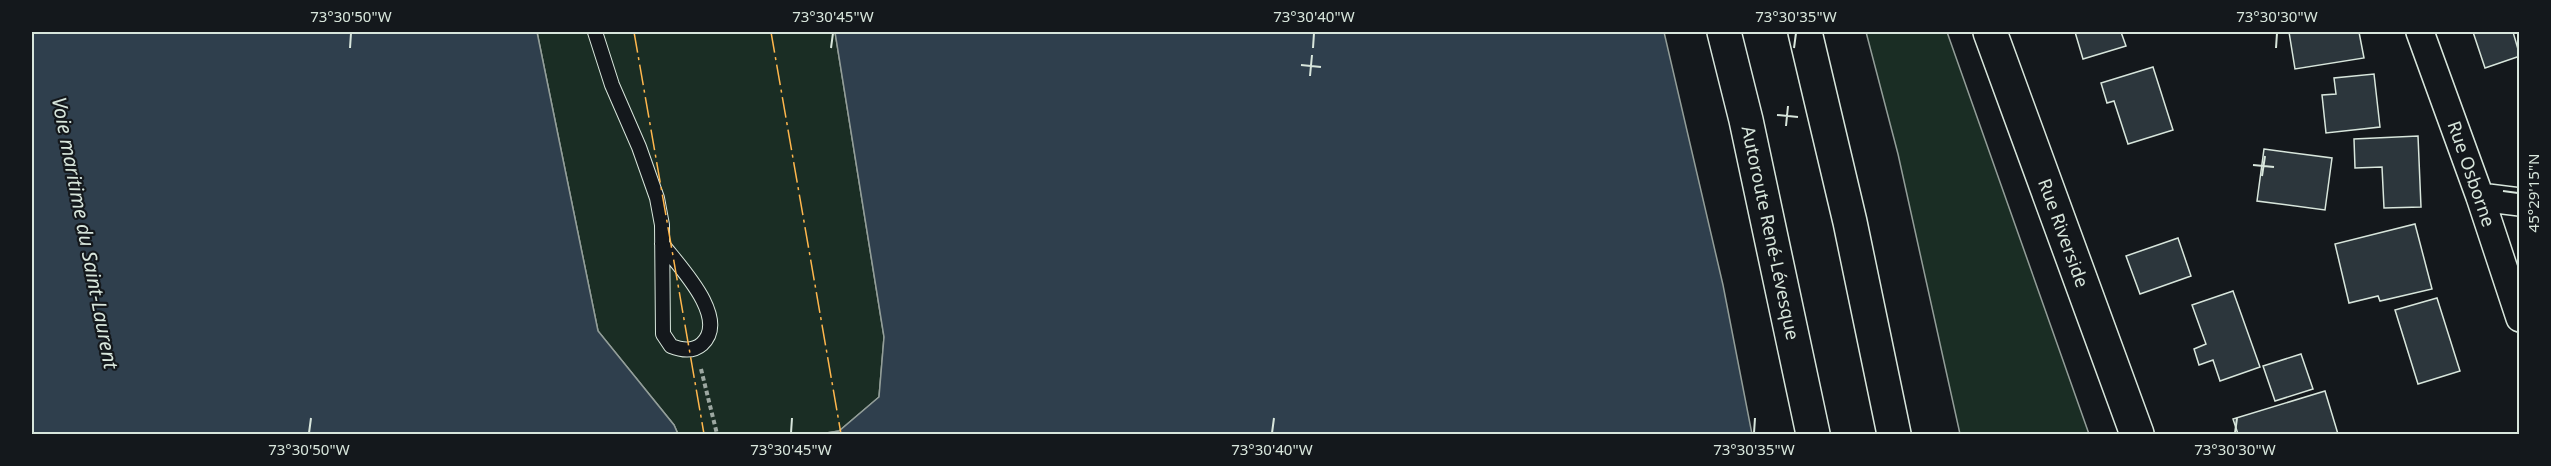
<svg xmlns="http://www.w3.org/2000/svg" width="2551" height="466" font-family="'Noto Sans',sans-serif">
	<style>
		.green { fill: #1a2d24; stroke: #939e99; stroke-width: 1.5 }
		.water { fill: #2f3f4d; stroke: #939e99; stroke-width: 1.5 }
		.building { fill: #2c363c; stroke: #d8e6dc; stroke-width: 1.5 }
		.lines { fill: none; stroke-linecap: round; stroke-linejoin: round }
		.lane-casing { stroke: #d8e6dc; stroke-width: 16 }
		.street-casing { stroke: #d8e6dc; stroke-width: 30 }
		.secondary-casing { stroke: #d8e6dc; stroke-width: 36 }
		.highway-casing { stroke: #d8e6dc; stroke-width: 36 }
		.path { stroke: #9da8a2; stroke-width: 4; stroke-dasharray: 4.5 3; stroke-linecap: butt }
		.lane { stroke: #14181c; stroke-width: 14 }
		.street { stroke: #14181c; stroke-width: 27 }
		.secondary { stroke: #14181c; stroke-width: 33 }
		.highway { stroke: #14181c; stroke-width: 33 }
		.power { stroke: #ffb74d; stroke-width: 1.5; stroke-dasharray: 21 4.5 3 4.5; stroke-linecap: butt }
		.ticks { fill: none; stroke: #d8e6dc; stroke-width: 2 }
		.labels { text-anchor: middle; stroke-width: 4.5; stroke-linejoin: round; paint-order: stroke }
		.street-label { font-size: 18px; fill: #d8e6dc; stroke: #14181c }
		.water-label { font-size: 20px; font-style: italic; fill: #d8e6dc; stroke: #14181c }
		.neatline { fill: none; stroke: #d8e6dc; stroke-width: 2 }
		.ticks-label { font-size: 15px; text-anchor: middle; fill: #d8e6dc }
	</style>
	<rect width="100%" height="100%" fill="#14181c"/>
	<path class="green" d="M537,32H835L884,337L879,397L839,431L820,434H678L674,425L598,331Z
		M1866,32H1947L2089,434H1960L1898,154Z"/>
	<path class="water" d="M32,32H537L598,331L674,425L678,434H32Z
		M835,32H1664L1723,285L1752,434H820L839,431L879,397L884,337Z"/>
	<path class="building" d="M2075,32H2121L2126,46L2083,59Z
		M2289,32H2359L2364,58L2295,69Z
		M2473,32H2513L2520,56L2485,68Z
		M2153,67L2173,130L2128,144L2114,101L2107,103L2101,83Z
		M2374,74L2380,127L2326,133L2322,95L2336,94L2334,78Z
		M2418,136L2421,207L2384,208L2382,167L2355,168L2354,139Z
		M2264,149L2332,158L2325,210L2257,201Z
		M2415,224L2432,289L2380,301L2378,296L2349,303L2335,244Z
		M2178,238L2191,276L2140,294L2126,256Z
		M2233,291L2260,367L2220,381L2213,360L2199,365L2194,349L2206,344L2192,305Z
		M2437,298L2460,371L2418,384L2395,310Z
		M2301,354L2313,389L2275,401L2263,366Z
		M2325,391L2338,434H2238L2233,419Z"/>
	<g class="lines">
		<defs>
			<path id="lane" d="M595,32L612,85L639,147L657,198L662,225L663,334L671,346C681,350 693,352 702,344C730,318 679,266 662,244"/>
			<path id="street" d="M2420,32L2480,197L2520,318
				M2480,197L2520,202"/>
			<path id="secondary" d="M1990,32L2137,434"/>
			<path id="highway" d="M1724,32L1746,120L1813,434
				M1805,32L1850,222L1894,434"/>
		</defs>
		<use href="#lane" class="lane-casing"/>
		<use href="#street" class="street-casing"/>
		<use href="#secondary" class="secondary-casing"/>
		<use href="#highway" class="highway-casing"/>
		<path class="path" d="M701,369L717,434"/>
		<use href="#lane" class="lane"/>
		<use href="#street" class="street"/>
		<use href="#secondary" class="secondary"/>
		<use href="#highway" class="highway"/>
		<path class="power" d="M634,32L704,434
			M771,32L841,434"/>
	</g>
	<path class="ticks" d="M350,48L351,33M831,48L833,33M1313,48L1314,33M1794,48L1796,33M2276,48L2277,33M1301,65L1321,67M1310,76L1312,55M1777,115L1798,117M1786,126L1788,106M2253,165L2274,167M2262,176L2265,156M2503,191L2518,193M309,433L311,418M791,433L792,418M1272,433L1274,418M1754,433L1755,418M2235,433L2237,418"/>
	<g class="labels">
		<g class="street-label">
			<text transform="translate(2471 174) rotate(71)" y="6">Rue Osborne</text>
			<text transform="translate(1770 233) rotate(78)" y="6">Autoroute René-Lévesque</text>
			<text transform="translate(2063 233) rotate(70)" y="6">Rue Riverside</text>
		</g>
		<g class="water-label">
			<text transform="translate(85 233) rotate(79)" y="7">Voie maritime du Saint-Laurent</text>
		</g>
	</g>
	<rect width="2551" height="466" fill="none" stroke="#14181c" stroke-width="66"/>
	<rect x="33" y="33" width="2485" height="400" class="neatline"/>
	<g class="ticks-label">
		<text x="351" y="22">73°30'50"W</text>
		<text x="833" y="22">73°30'45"W</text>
		<text x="1314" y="22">73°30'40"W</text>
		<text x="1796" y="22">73°30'35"W</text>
		<text x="2277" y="22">73°30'30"W</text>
		<text transform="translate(2534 193) rotate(-90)" y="5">45°29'15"N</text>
		<text x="309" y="455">73°30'50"W</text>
		<text x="791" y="455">73°30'45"W</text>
		<text x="1272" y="455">73°30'40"W</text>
		<text x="1754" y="455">73°30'35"W</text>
		<text x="2235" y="455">73°30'30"W</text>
	</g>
</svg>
